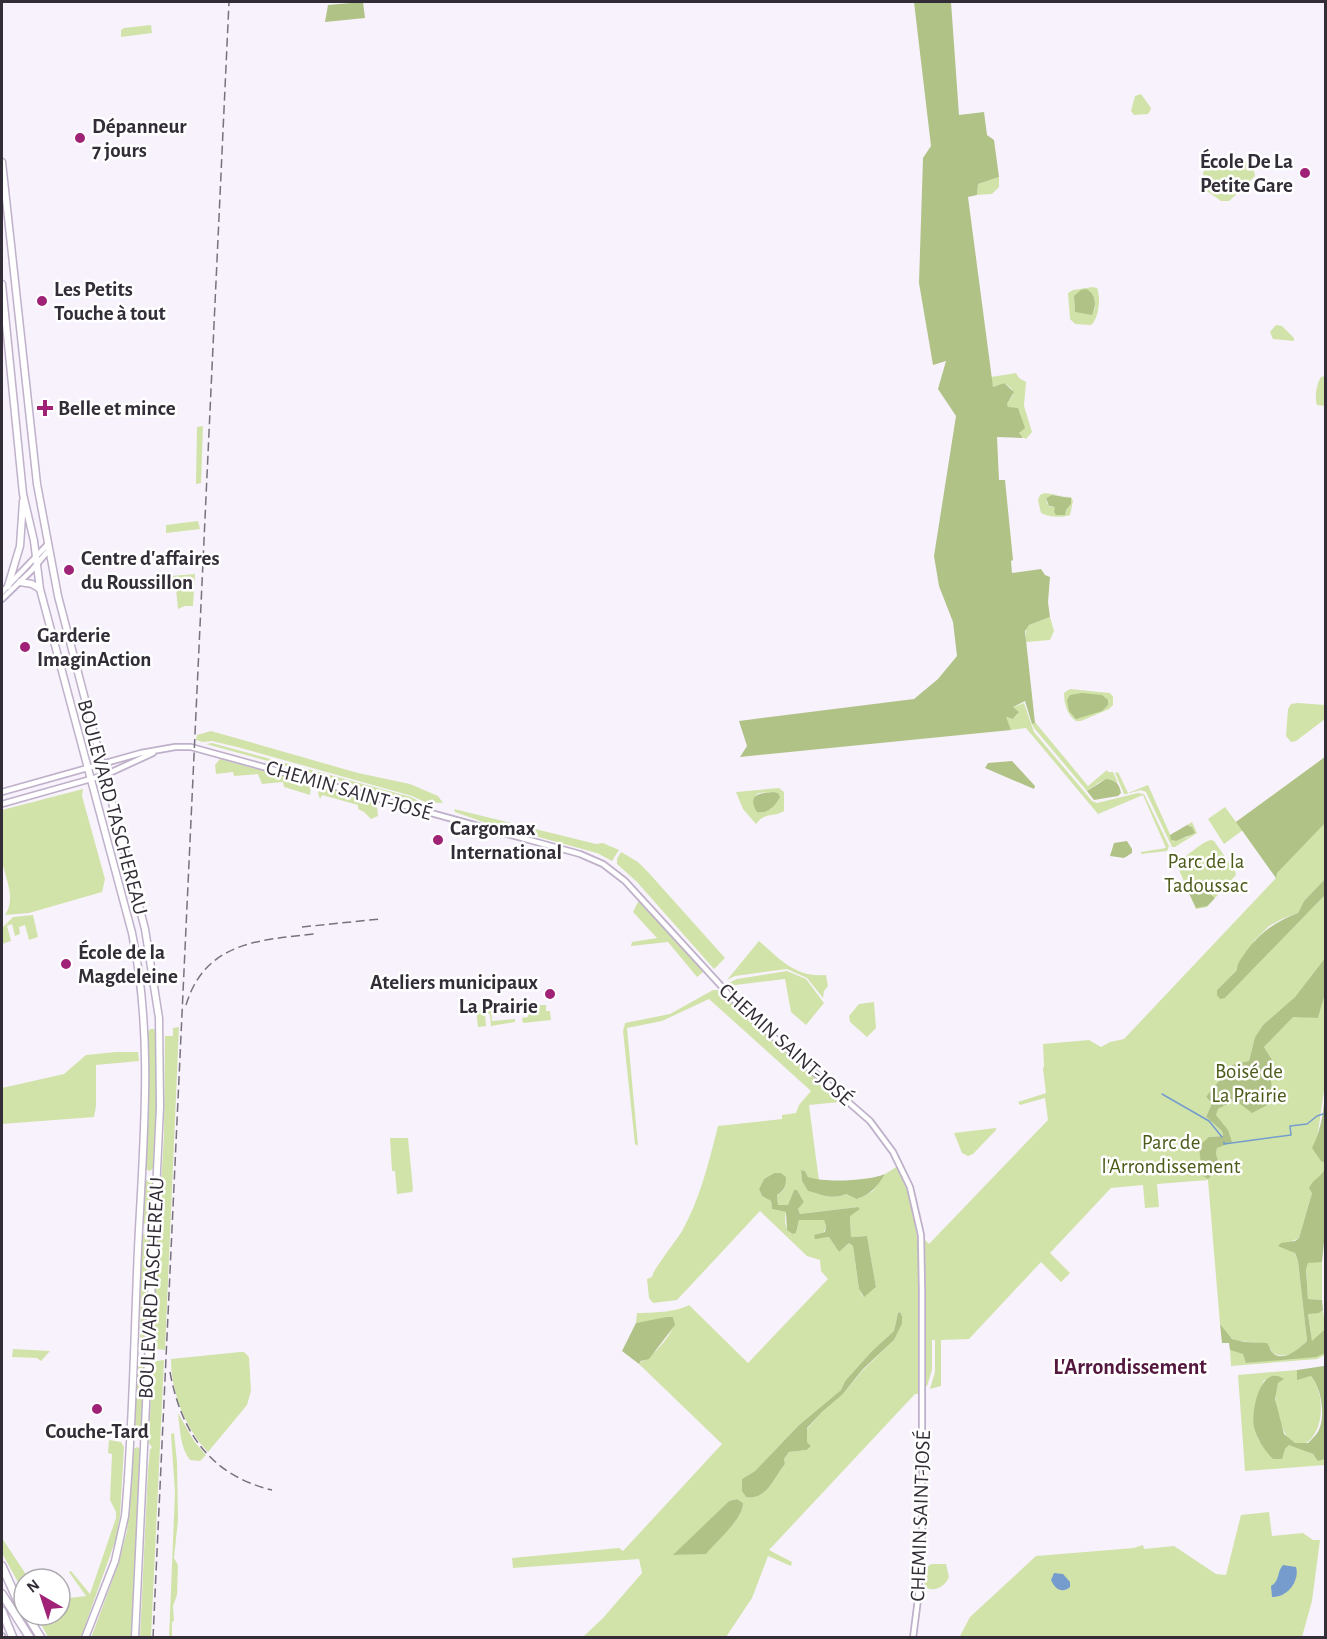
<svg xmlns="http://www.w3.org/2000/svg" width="1327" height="1639" font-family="'Alegreya Sans',sans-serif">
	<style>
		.green { fill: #d1e3a9; fill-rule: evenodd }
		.forest { fill: #b0c286 }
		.water { fill: #759ccd }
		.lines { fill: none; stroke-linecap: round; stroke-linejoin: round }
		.stream { stroke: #759ccd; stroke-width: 1.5 }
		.tertiary-casing { stroke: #bfb1ca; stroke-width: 8 }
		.primary-casing { stroke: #bfb1ca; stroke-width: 9 }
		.motorway-casing { stroke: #bfb1ca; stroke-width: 10 }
		.tertiary { stroke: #fff; stroke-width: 4.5 }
		.primary { stroke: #fff; stroke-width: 6 }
		.motorway { stroke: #fff; stroke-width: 7 }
		.rail { stroke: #78727c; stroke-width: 1.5; stroke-dasharray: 9 4.5; stroke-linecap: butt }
		.poi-dot { fill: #a02276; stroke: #fff; stroke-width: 2 }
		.labels { text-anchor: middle; stroke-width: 5; stroke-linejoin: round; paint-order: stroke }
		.poi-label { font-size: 21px; font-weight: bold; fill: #332d37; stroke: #fff; text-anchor: start }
		.street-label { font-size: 21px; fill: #332d37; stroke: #fff }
		.park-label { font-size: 21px; fill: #4b5b19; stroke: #fff }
		.neighbourhood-label { font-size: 22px; font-weight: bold; fill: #54183e; stroke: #fff }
	</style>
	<rect width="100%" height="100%" fill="#f8f2fd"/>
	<path class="green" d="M151,25L152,33L121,37V30L124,28Z
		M1141,94L1151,108L1150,111L1148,114L1134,115L1131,111L1135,96Z
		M1248,161L1253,164L1255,176L1243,188L1241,186L1238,188L1239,192L1229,201H1221L1207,191L1203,173L1205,168Z
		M999,177V187L992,194L977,195L978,184Z
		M1093,287L1097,288C1101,297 1099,319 1091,325L1075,324L1070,319L1068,293L1073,290ZM1074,296L1095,299V309L1092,314L1075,312Z
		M1276,325L1282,326L1294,338V341L1273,339L1270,332Z
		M1016,373L1019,378L1026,382L1024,406L1032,432L1026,439L1019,435C1020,425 1024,416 1016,408H1008L1007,404L1013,395L1012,389L1004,383L993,387L991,377Z
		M1325,376H1326L1325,406L1317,405C1314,398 1317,383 1321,377Z
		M203,426L201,483L196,484L197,427Z
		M1045,493L1071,497L1073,501L1070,515C1063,518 1048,517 1041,513L1038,500L1040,495ZM1052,495L1068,496L1071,504L1066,510L1065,515L1056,514L1055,507H1050L1047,503L1046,498Z
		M198,521L200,529L166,533V525Z
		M195,574L193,606H185L178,609L176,589H168L171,584V576Z
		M1050,617L1054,631L1050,640L1026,642V628L1029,625Z
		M1070,689L1110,693L1113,697V705L1109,709L1081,721H1076C1067,715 1064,703 1064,693Z
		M1024,703L1034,732L1092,801L1097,803L1138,793L1144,794L1169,846L1167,851L1141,854V852L1166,848L1143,795L1098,814L1026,728L1011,730L1005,717L1013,719L1018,714L1013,707Z
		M1298,703L1325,705V719L1296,741L1291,742L1286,736L1288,709L1291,704Z
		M1035,722L1088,786L1107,770L1108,772H1113L1118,783C1105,774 1097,785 1087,791L1034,728L1032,724Z
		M211,731L358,773L410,784L438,796L443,803L425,802L412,796L241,748L212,741L203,742L196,740L197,735Z
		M212,743L411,797L424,804L206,744Z
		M1325,757V879L1304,901L1298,913L1282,919L1269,926L1255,940L1237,970L1217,990L1225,998L1325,895V958L1295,997L1263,1025L1255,1037L1249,1061L1206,1097L1212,1103L1206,1117L1222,1131L1223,1136L1209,1137L1219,1161L1216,1154L1217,1148L1226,1143L1228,1130L1215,1115L1218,1109L1270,1079L1274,1063L1264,1047L1293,1016L1318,1018L1325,994V1084L1317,1139L1313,1148L1325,1162V1169L1312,1193L1299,1238L1290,1242L1298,1261L1307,1341C1297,1351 1287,1360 1273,1353C1268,1338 1246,1345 1233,1339C1228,1337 1224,1329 1220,1324L1208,1180L1157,1184L1159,1207L1145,1208L1143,1185L1111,1188L1050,1253L1070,1273L1061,1282L1041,1262L969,1339L941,1340V1386L930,1389L935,1372V1340H932V1370L927,1386H926L925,1240L929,1244L1048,1120L1045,1098L1020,1105L1018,1102L1046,1093L1043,1069L1044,1066L1043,1044L1089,1040L1101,1047L1110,1042L1124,1039L1276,878L1243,830L1224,844L1208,819L1225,807L1236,822Z
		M220,759L311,784L310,795L284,787L283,782L262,784L258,774L234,776L233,772L216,774L215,765Z
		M1118,772L1128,793L1148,785L1173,841L1188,837L1192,827L1187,825L1192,822L1197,833L1175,847H1172L1146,792L1141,790L1126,794H1124L1116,775L1115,773Z
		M322,787L374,802L377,806L378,816L371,819L364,812L358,809V805L322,795L320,799L318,793Z
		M779,788L784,792V811C773,818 766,811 756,824L743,809L736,792ZM774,792L778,793V800L771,809L754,806L756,795L759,793Z
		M83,789L82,796L105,879L102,892L29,913L5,915C17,897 4,877 2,859C0,843 1,826 2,810Z
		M454,809L596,844L603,843L619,850L612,861L597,853L483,822L455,812Z
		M1211,840L1214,841L1235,871L1236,875L1207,907L1196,909L1176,863C1187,857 1201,842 1211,840Z
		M621,852L638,862L648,872L725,958L714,969L637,882L617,864V859Z
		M641,901L703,971L702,973L697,977L668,942L631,946L632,942L657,938L633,912L638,902Z
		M33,915L38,937L29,940L25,925L19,927L20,934L15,936L12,924L7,926L11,941L2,944V928L13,917Z
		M759,941C780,959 795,978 826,975L828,986L824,991L823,998L807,978L787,969L735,976L727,980Z
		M787,971L806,979L824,1003L806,1025L791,1012L785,979L727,986L726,984L737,979Z
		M713,990H718L756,1026L833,1091L836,1094L834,1096L839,1099L840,1102L809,1105L819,1181L808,1177L805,1171L801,1170L802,1181L808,1191C823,1195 832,1200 846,1194L858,1199L873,1191L885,1174L898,1166L900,1169L911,1199L918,1242L920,1394H915L769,1550L792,1562L791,1566L768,1556L752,1598L726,1637H583L603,1618L642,1573L639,1559L513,1568L512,1558L619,1548L623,1551L722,1444L639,1364C642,1360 647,1360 650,1357C659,1348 678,1329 673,1317L636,1323L637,1313C650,1313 678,1312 689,1305L748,1363L828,1279L821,1271L820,1260L807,1256L760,1211L677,1300L653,1303L649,1298L647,1279L652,1277C652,1271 676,1241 682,1231C700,1199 709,1162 718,1126L782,1119V1115L796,1113L799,1105L811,1091L709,999L662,1021L627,1028L638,1146L635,1144L623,1031L625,1023L670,1014ZM774,1173H781L786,1177C786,1186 785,1191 777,1195L778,1205L788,1206L794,1190H797L804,1202L798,1209L800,1214L858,1207L860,1209L850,1215L851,1237L867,1236L876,1287L863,1297L859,1289L853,1246L849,1243L839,1252L829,1237L815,1238V1235L824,1232L826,1226L824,1220H799L796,1233L791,1234C785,1228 784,1221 786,1212L772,1209L771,1201L762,1196L759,1189L764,1179ZM900,1312L902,1316V1324L894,1340L863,1370L842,1395L822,1412L807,1429V1442L811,1446L807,1450L789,1452L784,1459L785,1464C774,1477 767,1501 746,1497L742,1490V1479L755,1471L799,1425L841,1390L845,1381L872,1351L894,1331L898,1313ZM737,1499L743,1503C744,1518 716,1542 706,1553L674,1555L729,1501Z
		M874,1002L876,1028L867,1037L850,1022L849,1016L859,1004Z
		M530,1005H546V1011H550L551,1020L523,1023L522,1018L528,1017L527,1006Z
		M491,1009L492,1021L515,1019V1022L491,1026L490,1014H485L486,1026L478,1027L476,1010Z
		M179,1027L165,1350L157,1349L153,1346L152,1341L164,1134L165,1036H173V1028Z
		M150,1029H154L157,1032L158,1077L153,1169L149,1171L145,1168L149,1077L148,1032Z
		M116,1052H138L139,1061L96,1065V1106L94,1117L2,1124V1088L64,1074L86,1055Z
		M996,1128V1130L973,1154L968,1156L962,1153L954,1133Z
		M390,1138H408L413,1189L412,1192L397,1194L395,1171H392Z
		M147,1180L153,1183L151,1221L148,1225L143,1223L144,1182Z
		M143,1234L149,1235L150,1237L146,1344L143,1350L140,1347C141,1311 140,1275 141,1239Z
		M1312,1262H1322V1300L1308,1299L1306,1268L1308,1263Z
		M1323,1310L1325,1329L1312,1342L1308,1313H1319Z
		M13,1349L50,1351L41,1361L37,1358L12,1357Z
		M1230,1350L1244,1354L1246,1363L1325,1353V1355L1317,1359L1231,1366Z
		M240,1352H244L249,1357L251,1391L247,1405L208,1452C185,1428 171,1392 171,1359Z
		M164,1360L151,1637H140L148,1470L150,1449L152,1448L149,1443L152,1368L156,1361Z
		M138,1364V1367L141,1364L144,1368L141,1428L137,1431L133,1428L136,1366Z
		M1297,1370L1298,1379L1311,1376C1317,1382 1318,1389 1320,1397C1327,1438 1294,1468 1279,1419C1275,1408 1274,1394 1278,1383L1283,1379L1264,1380C1255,1401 1250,1419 1259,1441L1285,1449L1289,1445L1301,1448L1323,1460L1325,1459V1465L1245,1471L1238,1375Z
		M178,1413L194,1441L206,1455L200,1461L190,1460C180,1447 180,1429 178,1413Z
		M174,1433L177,1462L178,1520L174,1558L178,1565L177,1595L173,1606L174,1621L172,1622V1637L169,1638L175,1492L171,1434Z
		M109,1440L121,1442L124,1447L120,1516L116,1539L81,1637H48L36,1615H60V1599L86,1596L69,1572L71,1571L90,1594L116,1518V1512L110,1500L112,1454L108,1453Z
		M137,1447L139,1448L141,1453L132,1637L91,1638L118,1565L127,1531L132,1450Z
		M1269,1512L1272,1536L1303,1533L1313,1540H1320L1312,1601L1302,1637L959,1638L970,1617L1036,1556L1134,1548L1143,1545L1144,1549L1174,1546L1216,1574L1226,1575L1241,1515Z
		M2,1538L29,1579H24V1593L2,1553Z
		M931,1564H946L949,1577C945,1586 936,1592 927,1588L924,1583L925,1569Z"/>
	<path class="forest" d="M363,2L365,18L325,22L328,5Z
		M914,2H951L959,115L984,112L987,135L994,140L999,177L978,184L977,195L968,197L993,387L1004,383L1014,392L1007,404L1008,407L1018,408L1025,428L1019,433L1023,438L997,437L999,480H1005L1013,560L1011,561L1012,573L1041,569L1045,575L1050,577L1048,602L1050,617L1029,625L1025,631L1035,723L1032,724L1025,701L1013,707L1019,712L1013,719L1006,717L1011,730L740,757L747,746L739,721L914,699L938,679L957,656L953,622L939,586L934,556L956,416L938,389L946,361L933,365L919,283L923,158L931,146Z
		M1086,289C1096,294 1097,305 1092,315L1075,312L1074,296L1081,290Z
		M1052,495L1071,498V504L1066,510L1065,515H1056L1054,512L1055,507L1049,506L1046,498Z
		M1082,693L1102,695L1108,700V705L1102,711L1076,719L1069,711L1067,700L1070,695Z
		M1325,757V823L1277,873L1276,878L1236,822Z
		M1012,761L1035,786L1034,789L985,768L988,763Z
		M1106,779C1116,780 1119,783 1121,793L1118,796L1094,800L1087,791Z
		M774,792L778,793L780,797C775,806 768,814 757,812C746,794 761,793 774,792Z
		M1187,825L1192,827L1195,833L1176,841L1171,840L1170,835Z
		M1127,841L1132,849V853L1124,858L1110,856L1114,843Z
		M1325,879V895L1225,998L1220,999L1217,995V990L1237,970C1237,963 1241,959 1245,953C1260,933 1274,922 1298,913L1304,901Z
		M1200,885L1210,887L1208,893L1214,897V899L1207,906L1196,908L1187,889Z
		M1325,958V994L1318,1018L1293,1017L1264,1047L1274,1063L1271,1079L1273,1102L1252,1113L1235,1100L1218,1109L1216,1115L1228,1130L1232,1142L1217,1148L1216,1154L1220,1167L1208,1179L1202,1175L1199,1146L1209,1137L1223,1136L1222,1131L1206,1117L1212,1103L1206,1097L1232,1065L1249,1061L1255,1037L1263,1025L1295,997Z
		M1325,1059V1163L1321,1161L1312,1148C1322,1130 1325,1103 1325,1083C1325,1074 1324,1067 1325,1059Z
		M1325,1168L1326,1223L1322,1262L1308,1263L1306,1269L1308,1299L1322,1300L1323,1310L1319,1313L1308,1314L1312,1341L1325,1329V1353L1316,1357L1246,1363L1243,1354L1230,1350L1229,1343H1222L1220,1324L1232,1339L1244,1342L1267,1343C1269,1346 1270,1349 1272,1352C1282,1364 1300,1348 1307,1341L1298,1261L1295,1253L1278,1246L1281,1243L1295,1241L1299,1238L1312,1193L1309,1188C1313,1179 1322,1177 1325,1168Z
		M801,1170L805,1171L808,1177C825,1183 869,1181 885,1174C878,1186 871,1194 857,1199L846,1194C832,1200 823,1195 808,1191L802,1181Z
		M774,1173H781L786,1177C786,1186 785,1190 777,1195L778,1205H788L794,1190H797L804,1202L798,1209L800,1214L858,1207L860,1209L850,1216L851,1237L867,1236L876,1287L864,1297L859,1289L853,1246L849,1243L839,1252L829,1237L815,1239L814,1235L825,1232L826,1226L824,1220H799L796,1233L792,1234L787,1230L786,1212L772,1209L771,1201L762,1196L759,1189L764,1179Z
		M900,1312L902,1316V1324L894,1340L863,1369L842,1395L822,1412L807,1428V1442L811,1446L807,1450L789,1452L784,1459L785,1464C774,1477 767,1501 746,1497L742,1491V1479L755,1471L799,1425L841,1390L845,1381L872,1351L894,1331L898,1313Z
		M667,1317H673L675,1325L649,1359L641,1361L639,1364L622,1351L636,1323Z
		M1324,1366L1325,1459L1318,1461L1313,1454L1289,1445L1285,1449L1282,1459H1273C1264,1450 1257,1439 1254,1427C1251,1412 1260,1363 1284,1379L1278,1383L1275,1399L1284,1434L1295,1443H1308C1313,1438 1318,1434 1320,1427C1325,1413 1321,1387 1311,1376L1297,1380V1370Z
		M737,1499L743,1503C744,1518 716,1542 706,1554L673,1555L729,1501Z"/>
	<path class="water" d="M1283,1565L1296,1567C1300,1580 1288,1598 1272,1597L1271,1586C1280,1581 1277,1571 1283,1565Z
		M1054,1573L1063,1574L1070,1582V1587C1062,1594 1055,1589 1051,1580Z"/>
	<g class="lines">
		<path class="stream" d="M1162,1094L1209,1121L1222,1137
			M1224,1142V1144L1291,1135L1290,1126L1307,1124L1317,1116L1326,1113"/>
		<defs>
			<path id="tertiary" d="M2,592L47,545
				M2,599L32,570L48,551
				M2,792L141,753L175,747H191L580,854L603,864L625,881L745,1012L870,1121L893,1152L910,1187L921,1235L922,1290V1537L918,1599L913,1638
				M2,804L105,775L153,753
				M2,1636V1638"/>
			<path id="primary" d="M2,162L37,484L58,596L145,929L159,1018L160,1107L135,1638
				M2,284L23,494L34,541L40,589L132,933C154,1037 143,1144 138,1249C134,1338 133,1428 125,1516L115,1561L85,1638
				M20,582L32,584L40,589
				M8,586L20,546L23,501"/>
			<path id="motorway" d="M2,1566L19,1604
				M2,1594L30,1638
				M2,1611L13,1638
				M27,1615L41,1638"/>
		</defs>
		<use href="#tertiary" class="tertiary-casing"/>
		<use href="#primary" class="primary-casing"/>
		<use href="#motorway" class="motorway-casing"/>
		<use href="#tertiary" class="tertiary"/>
		<use href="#primary" class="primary"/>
		<use href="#motorway" class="motorway"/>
		<path class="rail" d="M302,927L380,919
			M186,1005C205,942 259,940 314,934
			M170,1372C181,1432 210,1475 272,1490
			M153,1638L229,2"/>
	</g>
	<g class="poi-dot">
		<circle cx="80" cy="138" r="6"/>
		<circle cx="1305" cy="173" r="6"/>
		<circle cx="42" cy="301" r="6"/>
		<path d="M42 399h6v6h6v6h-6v6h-6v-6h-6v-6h6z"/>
		<circle cx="69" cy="570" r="6"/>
		<circle cx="25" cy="647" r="6"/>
		<circle cx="438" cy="840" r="6"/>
		<circle cx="66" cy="964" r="6"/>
		<circle cx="550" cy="994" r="6"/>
		<circle cx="97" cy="1409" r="6"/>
	</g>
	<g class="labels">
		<g class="poi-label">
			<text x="92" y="133">Dépanneur<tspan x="92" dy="24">7 jours</tspan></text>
			<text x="1293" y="168" text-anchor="end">École De La<tspan x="1293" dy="24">Petite Gare</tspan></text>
			<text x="54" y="296">Les Petits<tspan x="54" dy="24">Touche à tout</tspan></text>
			<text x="58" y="415">Belle et mince</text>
			<text x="81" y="565">Centre d'affaires<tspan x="81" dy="24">du Roussillon</tspan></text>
			<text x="37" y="642">Garderie<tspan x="37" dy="24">ImaginAction</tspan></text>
			<text x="450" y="835">Cargomax<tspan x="450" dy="24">International</tspan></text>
			<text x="78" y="959">École de la<tspan x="78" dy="24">Magdeleine</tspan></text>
			<text x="538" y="989" text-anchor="end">Ateliers municipaux<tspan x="538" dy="24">La Prairie</tspan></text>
			<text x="97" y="1438" text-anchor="middle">Couche-Tard</text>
		</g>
		<g class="street-label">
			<text transform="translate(349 790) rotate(16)" y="7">CHEMIN SAINT-JOSÉ</text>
			<text transform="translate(113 807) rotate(75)" y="7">BOULEVARD TASCHEREAU</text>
			<text transform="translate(786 1044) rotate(42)" y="7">CHEMIN SAINT-JOSÉ</text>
			<text transform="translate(151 1288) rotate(-87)" y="7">BOULEVARD TASCHEREAU</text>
			<text transform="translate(920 1516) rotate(-88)" y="7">CHEMIN SAINT-JOSÉ</text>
		</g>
		<g class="park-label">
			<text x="1206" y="868">Parc de la<tspan x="1206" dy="24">Tadoussac</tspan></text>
			<text x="1249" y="1078">Boisé de<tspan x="1249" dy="24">La Prairie</tspan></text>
			<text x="1171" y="1149">Parc de<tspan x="1171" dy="24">l'Arrondissement</tspan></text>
		</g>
		<g class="neighbourhood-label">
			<text x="1130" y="1374">L'Arrondissement</text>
		</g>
	</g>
	<rect width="1327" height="1639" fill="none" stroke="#332d37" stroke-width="6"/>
	<g transform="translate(42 1597) rotate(321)"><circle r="28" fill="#ffffff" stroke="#adabaf" stroke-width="1.5"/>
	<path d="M0-4.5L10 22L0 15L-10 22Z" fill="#a02276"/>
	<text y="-9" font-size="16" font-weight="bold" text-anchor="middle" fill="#332d37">N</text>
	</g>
</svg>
